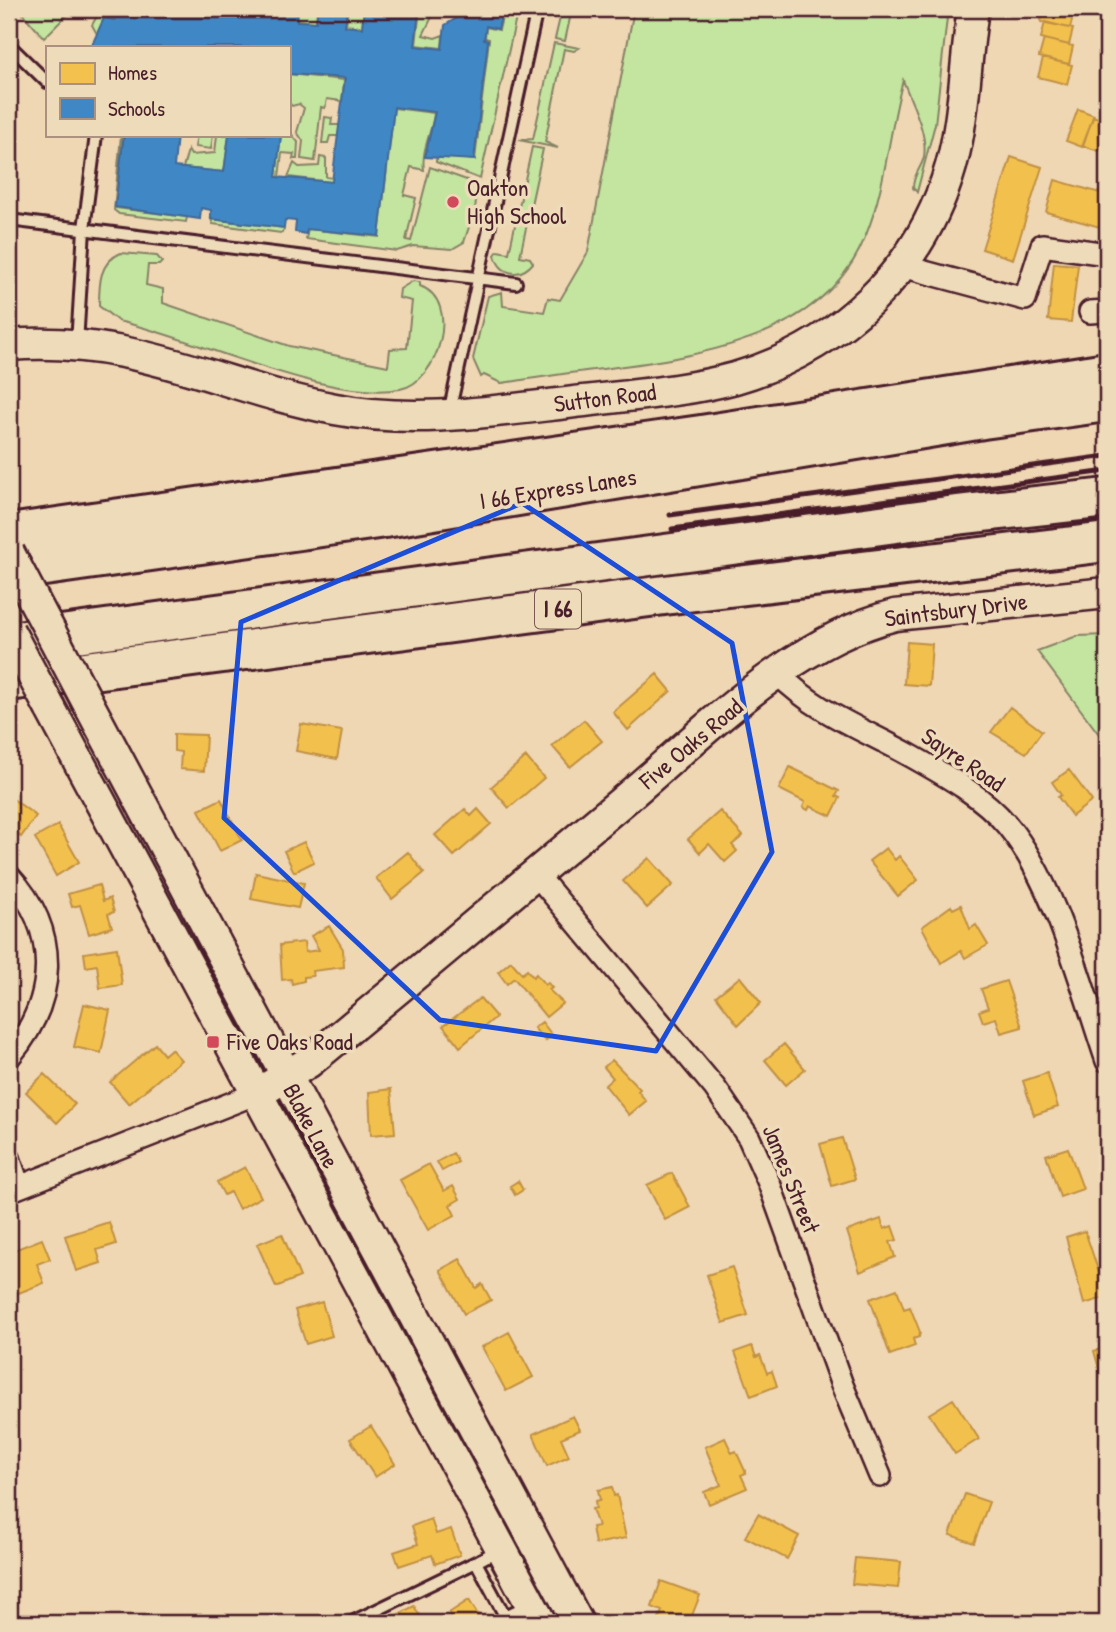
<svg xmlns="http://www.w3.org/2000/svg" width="1116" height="1632" font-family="'Patrick Hand',sans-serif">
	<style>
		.green { fill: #c3e59f; stroke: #868265; stroke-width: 2 }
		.homes { fill: #f2c14e; stroke: #c09044; stroke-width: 2 }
		.schools { fill: #3f88c5; stroke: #426897; stroke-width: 2 }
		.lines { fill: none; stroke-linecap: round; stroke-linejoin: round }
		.lane-casing { stroke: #4a1f2b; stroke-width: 16 }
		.street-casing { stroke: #4a1f2b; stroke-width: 26 }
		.secondary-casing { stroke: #4a1f2b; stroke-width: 35 }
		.highway-casing { stroke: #4a1f2b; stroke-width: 44 }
		.lane { stroke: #eedbb9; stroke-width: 10 }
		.street { stroke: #eedbb9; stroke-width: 21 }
		.secondary { stroke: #eedbb9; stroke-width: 30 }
		.highway { stroke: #eedbb9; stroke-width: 38 }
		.rail { stroke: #4a1f2b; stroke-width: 5 }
		.secondary-bridge-casing { stroke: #4a1f2b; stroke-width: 35; stroke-linecap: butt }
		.secondary-bridge { stroke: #eedbb9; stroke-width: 30 }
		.marked { fill: none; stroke: #1d4ed8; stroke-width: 5; stroke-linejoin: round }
		.poi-dot { fill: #d1495b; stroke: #eedbb9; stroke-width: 2.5 }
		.labels { text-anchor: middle; stroke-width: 7; stroke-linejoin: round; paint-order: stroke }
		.shield { fill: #eedbb9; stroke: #7b5756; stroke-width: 2 }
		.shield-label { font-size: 23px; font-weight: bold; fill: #4a1f2b }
		.poi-label { font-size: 24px; fill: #4a1f2b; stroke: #eedbb9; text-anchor: start }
		.street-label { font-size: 24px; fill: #4a1f2b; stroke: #eedbb9 }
	</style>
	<rect width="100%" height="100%" fill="#efd7b4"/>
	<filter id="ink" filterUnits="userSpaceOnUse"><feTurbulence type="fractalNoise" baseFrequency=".0143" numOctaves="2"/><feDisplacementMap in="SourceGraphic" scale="14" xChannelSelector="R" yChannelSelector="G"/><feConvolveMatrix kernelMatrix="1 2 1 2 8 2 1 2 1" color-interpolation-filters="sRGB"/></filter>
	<g filter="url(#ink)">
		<path class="green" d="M29,9H69L70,12L44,38L23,14Z
			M101,9L138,13V17L104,18L97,34L92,25Z
			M298,9H317L316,22L297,20Z
			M348,9H364L362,27L346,25Z
			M420,9H436L423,35L435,38L443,35L442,48L416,45Z
			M504,9H518L480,179L436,162V160L441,156L475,160L489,39L485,38L486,27L499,30Z
			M562,9H572L565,41L555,39Z
			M634,9H948L935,124L917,192L913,188C913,174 921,169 924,157C928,132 911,103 903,80C889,131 886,186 866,235C823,346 680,359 578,372C551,375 525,380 501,383L484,375L481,377L473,359L488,296L502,292L503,306L544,312L548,298L560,300L588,252Z
			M554,43L579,48L574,51L564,49L545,142L558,148L519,140L533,139Z
			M289,74L344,80L342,101L327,99L325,108L321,107L315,161L301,159L303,141L297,132L304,108L299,104L292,106L289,103Z
			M394,108L434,113C432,133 421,149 424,170L411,167L404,195L416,198L406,240L411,241L430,167L478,184L475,209L464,242L452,249L413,246L397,251L306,239L308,229L379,237Z
			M325,117L332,118L331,125H340L338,136H330L328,143H322Z
			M289,131L298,142L297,159H293L294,154L282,153L279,177H276L281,135H289Z
			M121,135H123L115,208L187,217L186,222L119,214L114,210Z
			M197,135H213L211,149L195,147Z
			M217,135H229L224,172L183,168L188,150L191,155L215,153Z
			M532,147L543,149L520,256L530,258L533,263C520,279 500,275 495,255L498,251L509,253Z
			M320,157L326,158V177L333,178L332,182L288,177L294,163L299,167L319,166Z
			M211,219L284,228V230L281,233L213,224Z
			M121,253L157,256L162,262L159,265H148L146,285L163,289V303L289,346L388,366L390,349L407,348L412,301L399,298L400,289L413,281L420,282V286C462,301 439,382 400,389C325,402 196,338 118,321L99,306C99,284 99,262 121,253Z
			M1107,635V745L1037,651L1077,636Z"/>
		<path class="homes" d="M1043,9L1075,10L1070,28L1041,22Z
			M1045,22L1073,29L1069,45L1041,38Z
			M1044,39L1073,46L1069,64L1039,57Z
			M1043,58L1072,65L1067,84L1038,77Z
			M1078,109L1094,115L1082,147L1066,141Z
			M1093,116L1107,121L1099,151L1083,146Z
			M1107,127V151L1100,149Z
			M1011,157L1042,167L1013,259L982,249Z
			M1055,180L1107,195V229L1046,212Z
			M1054,263L1078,265L1071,322L1048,320Z
			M907,642L932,644L929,686L904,684Z
			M657,674L671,691L628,730L613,712Z
			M1010,707L1042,731L1026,753L991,732Z
			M584,720L602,741L570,767L552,746Z
			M301,724L342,731L337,759L296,751Z
			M174,734L206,735L204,771L180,769L181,752L174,751Z
			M526,757L544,778L509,808L491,787Z
			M790,767L839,791L836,796L840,798L831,816L810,806L808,810L803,807L805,802L779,789Z
			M1069,770L1092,801L1072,816L1058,797L1061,795L1052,782Z
			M9,796L36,816L21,837L9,828Z
			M221,799L242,840L220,851L199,810Z
			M465,809L471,816L478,809L491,824L454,856L435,835Z
			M720,811L743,836L732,845L737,851L725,862L709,844L700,853L688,839Z
			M58,825L79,862L56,876L35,838Z
			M304,842L314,862L294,872L284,851Z
			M886,848L895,860L899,856L918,880L898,896L869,861Z
			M408,852L424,873L392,899L376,878Z
			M649,858L673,885L647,908L623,881Z
			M256,873L304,883L298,908L251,899Z
			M99,885L103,901L110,898L114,912L108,914L112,927L89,934L80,905L72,907L68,894Z
			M961,905L970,929L976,925L988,945L965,958L961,951L941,963L922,927L951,906L953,909Z
			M329,926L343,949L344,967L312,971L313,976L304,977V981L292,984L291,979L282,980L280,945L304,942L305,952L319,950L311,936Z
			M117,948L122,985L100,988L97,965L86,967L84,953Z
			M511,961L522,974L527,970L533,977L536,974L545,985L548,983L552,988L549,990L563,1003L546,1017L514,978L507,984L498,972Z
			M740,977L761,1003L738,1025L716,996Z
			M1006,981L1022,1027L1001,1033L996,1018L983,1022L979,1011L988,1008L981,989Z
			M480,998L496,1017L460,1047L443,1026Z
			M84,1004L110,1010L101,1053L74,1047Z
			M542,1022L552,1035L545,1041L534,1028Z
			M155,1044L164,1055L171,1049L181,1060L129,1104L110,1082Z
			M784,1044L805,1069L786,1085L765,1060Z
			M612,1060L640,1089L638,1091L646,1101L629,1115L605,1085L613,1078L604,1067Z
			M1047,1073L1058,1107L1034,1115L1023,1081Z
			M44,1074L75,1104L57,1123L26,1092Z
			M391,1089L395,1133L371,1135L369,1092Z
			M842,1138L855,1179L832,1186L820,1144Z
			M1068,1148L1083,1189L1060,1197L1046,1155Z
			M453,1153L458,1162L442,1171L437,1162Z
			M429,1164L444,1191L453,1186L460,1199L450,1205L455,1215L428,1230L400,1180Z
			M245,1167L261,1197L239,1209L230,1192L224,1195L217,1182Z
			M672,1173L690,1207L665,1220L647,1185Z
			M518,1181L523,1190L515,1195L510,1186Z
			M881,1219L884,1229L892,1226L897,1240L890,1242L895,1257L860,1272L847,1231Z
			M109,1222L116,1244L97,1250L101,1263L76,1271L65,1236Z
			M1085,1231L1107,1297L1084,1304L1066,1237Z
			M282,1234L300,1277L276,1287L257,1244Z
			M42,1239L50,1259L37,1264L44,1283L11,1296L9,1252Z
			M460,1259L476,1288L482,1284L491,1300L464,1314L440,1270Z
			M732,1267L748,1315L723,1323L707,1275Z
			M897,1289L904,1309L910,1307L920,1332L919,1337L913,1339L915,1346L890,1355L870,1299Z
			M322,1302L332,1336L306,1344L295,1310Z
			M509,1332L533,1377L506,1391L482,1347Z
			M752,1346L756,1357L760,1355L767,1373L772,1371L777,1386L751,1396L735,1352Z
			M1107,1347V1394H1106L1094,1351Z
			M953,1399L979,1439L955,1454L929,1414Z
			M573,1416L580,1430L561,1438L569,1456L547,1466L533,1434Z
			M371,1426L395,1464L375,1477L350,1439Z
			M725,1438L732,1453L736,1451L746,1473L741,1475L747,1488L709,1504L704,1492L721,1485L705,1447Z
			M612,1487L614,1496L617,1495L626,1538L595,1544L592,1527L598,1526L592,1509L596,1508L595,1501L600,1500L598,1490Z
			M965,1494L989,1502L974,1543L950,1535Z
			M758,1514L799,1536L787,1559L745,1537Z
			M431,1519L436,1534L451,1529L460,1555L435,1564L432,1555L399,1566L394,1552L418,1544L412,1526Z
			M855,1558L901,1562L898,1588L852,1584Z
			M661,1581L700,1595L689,1623H657L662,1611L652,1607Z
			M469,1600L483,1623H456L449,1613Z
			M414,1606L424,1623H382Z"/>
		<path class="schools" d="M139,9H298L297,21L316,22L318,9H347L345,26L362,28L364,9H419L415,46L442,49L445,25L455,19L457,9H503L498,29L486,26L484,39L488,40L474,160L425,157L435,112L394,107L379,236L307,229L306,234L295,232L296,221L285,220L284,228L211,219V210L201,208L200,219L115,207L124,135H177L174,167L224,172L229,135H281L276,177L332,182L345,78L289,74V47H91L104,18L115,20L117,15L138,17Z"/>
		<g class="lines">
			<defs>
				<path id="lane" d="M9,45L47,82
					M9,220L516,283
					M77,344L84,229L96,135
					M449,413L537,9
					M498,1550L476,1562L505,1616L529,1605
					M350,1623L476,1562"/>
				<path id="street" d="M902,266L1025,299L1042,245L1107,254
					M1090,312L1107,311
					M777,673C818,714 863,729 913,757C945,775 983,796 1007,825C1056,884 1082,989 1107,1061
					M536,874L715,1088L749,1138L769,1183L842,1385L880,1476
					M9,876C61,932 57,1001 9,1057
					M9,1158L19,1187
					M9,1191L255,1094"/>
				<path id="secondary" d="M9,345C135,335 219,387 335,409C419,425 501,410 584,401C634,395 687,391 735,378C839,348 921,271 951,166C965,116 965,60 973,9
					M88,703L578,1623
					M50,708L541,1623
					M270,1086L309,1062C413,977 515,891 618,805C701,736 789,642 895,615L1107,593"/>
				<path id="highway" d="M9,534L701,435L1107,372
					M9,571L385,518L983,419L1107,402
					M9,642L948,516L1107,498
					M9,681L695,591L1107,542"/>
			</defs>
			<use href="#lane" class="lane-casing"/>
			<use href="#street" class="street-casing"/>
			<use href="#secondary" class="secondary-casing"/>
			<use href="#highway" class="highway-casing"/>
			<use href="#lane" class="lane"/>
			<use href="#street" class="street"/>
			<use href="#secondary" class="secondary"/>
			<use href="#highway" class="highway"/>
			<path class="rail" d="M670,515L1107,456
				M672,529L1107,471"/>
			<defs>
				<path id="secondary-bridge" d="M9,553L88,703
					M9,631L50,708"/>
			</defs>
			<use href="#secondary-bridge" class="secondary-bridge-casing"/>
			<use href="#secondary-bridge" class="secondary-bridge"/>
		</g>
	</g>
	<path class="marked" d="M522,503L732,643L772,852L656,1051L440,1020L224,818L241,622Z"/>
	<g class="poi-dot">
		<circle cx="453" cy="202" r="7"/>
		<rect x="206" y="1035" width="14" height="14" rx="3.5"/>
	</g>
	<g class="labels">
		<rect class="shield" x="535" y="589.5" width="46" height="39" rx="5"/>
		<g class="shield-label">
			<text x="558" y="617">I 66</text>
		</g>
		<g class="poi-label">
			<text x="467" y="196">Oakton<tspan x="467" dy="28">High School</tspan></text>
			<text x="227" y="1050">Five Oaks Road</text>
		</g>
		<g class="street-label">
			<text transform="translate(605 398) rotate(-7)" y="8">Sutton Road</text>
			<text transform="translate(558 489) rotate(-9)" y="8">I 66 Express Lanes</text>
			<text transform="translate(956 610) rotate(-7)" y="8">Saintsbury Drive</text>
			<text transform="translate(691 744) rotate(-40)" y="8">Five Oaks Road</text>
			<text transform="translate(963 760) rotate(34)" y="8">Sayre Road</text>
			<text transform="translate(311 1126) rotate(62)" y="8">Blake Lane</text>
			<text transform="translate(791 1179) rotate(68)" y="8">James Street</text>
		</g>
	</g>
	<rect width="1116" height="1632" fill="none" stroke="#eedbb9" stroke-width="35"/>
	<rect x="18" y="18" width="1081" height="1597" fill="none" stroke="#4a1f2b" stroke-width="2.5" filter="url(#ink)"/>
	<rect x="46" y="46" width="245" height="91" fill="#eedbb9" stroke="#ac9080" stroke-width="2"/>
	<rect x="60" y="63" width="35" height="21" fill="#f2c14e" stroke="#ac9080" stroke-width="2"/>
	<text x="108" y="80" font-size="21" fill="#4a1f2b">Homes</text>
	<rect x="60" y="98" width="35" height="21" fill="#3f88c5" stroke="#ac9080" stroke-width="2"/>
	<text x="108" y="116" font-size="21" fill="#4a1f2b">Schools</text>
</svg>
